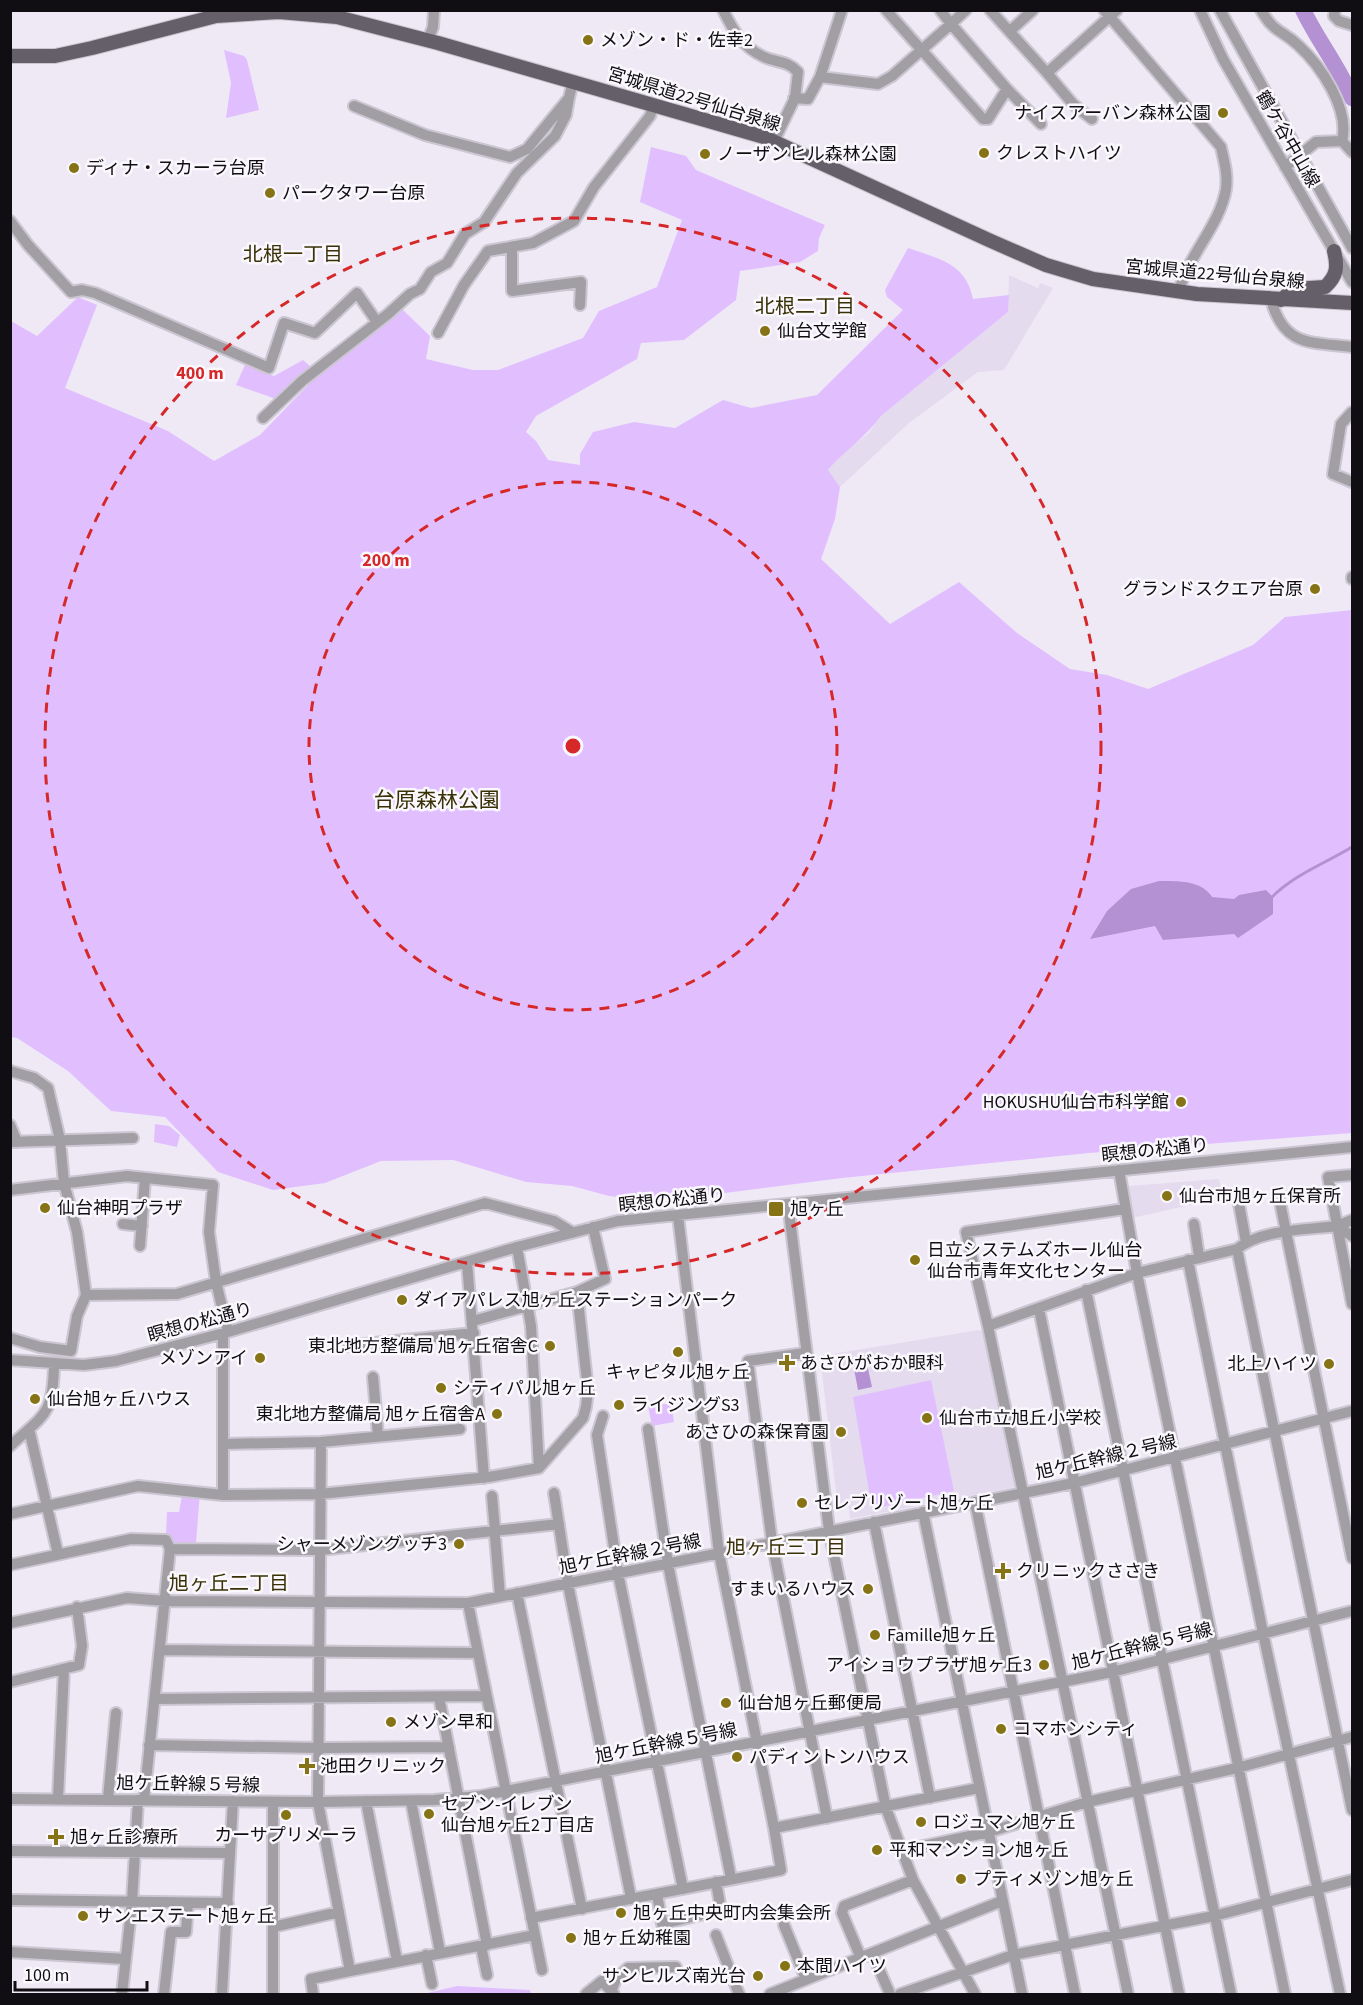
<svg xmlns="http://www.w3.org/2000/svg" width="1363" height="2005" font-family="'Source Sans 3','Noto Sans JP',sans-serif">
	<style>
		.built { fill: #e5dbee }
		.green { fill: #e1bfff }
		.water { fill: #b491d3 }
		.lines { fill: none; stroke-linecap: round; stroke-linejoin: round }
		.stream { stroke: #b491d3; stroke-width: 3 }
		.river { stroke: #b491d3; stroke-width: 16 }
		.minor-casing { stroke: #cbc6d2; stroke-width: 14 }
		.major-casing { stroke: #cbc6d2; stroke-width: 16 }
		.minor { stroke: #a19ea4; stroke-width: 10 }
		.major { stroke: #645f68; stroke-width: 14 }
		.ring { fill: none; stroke: #d62828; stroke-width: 3; stroke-dasharray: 10 8 }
		.poi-dot { fill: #867315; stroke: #faf8fd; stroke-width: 2 }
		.labels { text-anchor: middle; stroke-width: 5; stroke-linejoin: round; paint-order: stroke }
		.poi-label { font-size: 18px; fill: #100e12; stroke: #faf8fd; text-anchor: start }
		.street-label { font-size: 18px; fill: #100e12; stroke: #faf8fd }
		.neighbourhood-label { font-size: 20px; fill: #393005; stroke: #faf8fd }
		.quarter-label { font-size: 21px; fill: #393005; stroke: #faf8fd }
		.centre { fill: #d62828; stroke: #faf8fd; stroke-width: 3 }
		.ring-label { font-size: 18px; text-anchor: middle; font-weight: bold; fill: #d62828; stroke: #faf8fd; stroke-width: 5; stroke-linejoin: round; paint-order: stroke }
	</style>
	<rect width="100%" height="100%" fill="#efe9f6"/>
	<path class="built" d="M1009,275L1038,288L1040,283L1053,288L1004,370L978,372L909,423L840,487L828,470L845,451L868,434L881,416L1008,312Z
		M1219,1179L1221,1188L1190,1205L1132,1218L1128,1186Z
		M979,1330L986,1332L1018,1484L1016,1487L850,1519L849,1508H838L820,1356Z"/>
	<path class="green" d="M224,50L244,56L247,60L259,110L226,118L231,83Z
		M651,147L686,156L696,170L825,225L819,238L818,251L800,262L740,271L736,300L684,340L641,343L637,359L536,416L526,432L536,441L548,460L580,465V454L593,432L634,422L675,428L723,400L751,408L817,395L903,310L887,297L885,290L908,248C939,259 966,263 973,299L1009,295L1008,312L881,416C866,437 845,450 828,470L840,487L835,519L821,559L890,624L959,582L1017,633L1070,669L1107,675L1148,689L1253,645L1285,617L1352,610V1133L1089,1153L842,1178L693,1197L637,1199L609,1196L572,1186L526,1182L453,1160L381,1161L325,1183L273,1190L218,1172L165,1117L111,1111L68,1071L17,1038L11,1037V321L37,336L78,297L97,305L65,388L168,431L214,461L260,435L310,383L402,309L430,336L426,359L473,370H498L583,338L599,311L657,287L682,220L640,202Z
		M303,360L311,367L276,399L236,385L245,365L274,376Z
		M155,1124L169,1126L180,1135L177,1147L154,1142Z
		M931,1380L954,1491L872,1509L853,1397Z
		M671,1403L674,1422L652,1426L648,1406Z
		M183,1490L200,1492L196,1543H174L166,1534L167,1512H179Z
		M457,1986L530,1990L531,1994H423Z"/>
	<path class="water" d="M1159,881C1176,881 1202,880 1212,897L1234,899L1239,895L1266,890L1273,897V914L1238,938L1234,934L1163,940L1155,926L1090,939L1107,911L1131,889Z
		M865,1355L872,1387L858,1390L852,1358Z"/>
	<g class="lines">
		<path class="stream" d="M1271,898C1295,874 1324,864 1352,847"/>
		<path class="river" d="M1303,10C1318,41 1339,67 1352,98"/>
		<defs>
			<path id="minor" d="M723,10C733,30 742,47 764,57C777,63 787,60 798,72L795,98L774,141
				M886,10L983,119H988L1007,89
				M940,10L951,24L966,10
				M990,10L1047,73
				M1104,10L1221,147C1224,161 1228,174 1226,189C1220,226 1187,256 1179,292
				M1200,10L1223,59L1352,282
				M1220,10L1352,248
				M1261,10C1274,33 1282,30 1298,45C1321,66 1350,109 1342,141
				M1335,10L1334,16L1339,21L1352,25
				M1010,31L1033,10
				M428,40L433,27L434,10
				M820,77L842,10
				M794,98L808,99L820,77L878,84L892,76L951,24L1007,89L1041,124
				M354,106L425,135L510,157L527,149L569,98L573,81
				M1092,119L1073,104L1047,73L1117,10
				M1285,167L1316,142L1342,141L1352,152
				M10,221L28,245L71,292L82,290L95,293L269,368L284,323L315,333L357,293L377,322
				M512,248V291L581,282L580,305
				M1271,299C1283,347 1311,342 1352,347
				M438,333L464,285L488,251L533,243L574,221L594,187L650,116L654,104
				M1352,412L1341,424L1333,474L1352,482
				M263,418L302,381L388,314L410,294L420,289L431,272L447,263L465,234L484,222L517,173L555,136L566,115L569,98
				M1352,579V577
				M10,1071L34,1078L48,1088L60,1140L64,1183L77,1232L86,1295
				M10,1125L17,1142
				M10,1142L133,1138
				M1119,1170L1137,1273L1285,1994
				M1352,1175L1328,1177L1352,1304
				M10,1190L127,1176L213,1185L209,1232L216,1282L228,1332
				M1280,1202L1352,1558
				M788,1204L829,1530L886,1808L913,1880L975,1994
				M1239,1204L1246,1242
				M1125,1209L966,1232L988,1326L1128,1994
				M678,1216L719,1553L774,1828
				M123,1224L142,1226
				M1194,1224L1199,1256
				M1337,1226L1352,1220
				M140,1246L145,1178
				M517,1247L531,1326L539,1468
				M1237,1249L1352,1810
				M1188,1260L1263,1633L1340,1994
				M467,1262L484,1478
				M1086,1290L1231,1994
				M1039,1309L1179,1994
				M473,1321L577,1292L605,1279L593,1227
				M988,1326L1137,1273L1237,1249C1261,1229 1306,1230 1337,1226L1352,1236
				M223,1334V1495
				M10,1338L40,1347L71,1351L77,1316L86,1295L177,1294L485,1203L554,1221L572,1232
				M345,1346L474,1333
				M805,1353L748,1361L772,1542L827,1818
				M10,1360L84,1365L116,1361L228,1332L517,1247L618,1221L1352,1147
				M373,1377L378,1436
				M603,1416L597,1435L618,1573L683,1889
				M29,1429L58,1554
				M648,1429L668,1564L731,1878
				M321,1442L318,1802L350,1971L535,1935
				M225,1444L321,1442L460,1429
				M10,1446C46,1413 53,1415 54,1364
				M554,1493L568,1584L631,1898
				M492,1496L495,1530
				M975,1502L1075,1994
				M923,1512L1022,1994
				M10,1514L138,1486L223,1495L320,1494L489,1477L539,1468L583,1418L586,1407L588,1390L577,1292
				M874,1522L930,1798
				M495,1536L500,1596
				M10,1565L131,1539L166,1540L170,1549
				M517,1593L582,1909
				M468,1603L542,1970
				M10,1623L127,1598L165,1601L468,1603L1074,1483L1352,1411
				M161,1650L478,1653
				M10,1682L79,1665L82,1646L77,1607
				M439,1697L487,1945
				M155,1699L486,1696
				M149,1745L320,1748L449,1747
				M58,1798L64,1669
				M10,1799L318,1802L434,1800L480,1796L1112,1672L1352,1611
				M108,1799L116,1713
				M144,1800L170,1549L320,1550L559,1524
				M366,1801L397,1961
				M411,1801L440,1952
				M10,1851L230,1853
				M900,1851L989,1832L1087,1802L1237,1768L1352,1737
				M657,1894L662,1924L721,1910L716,1882
				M10,1900L228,1903
				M531,1918L781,1870L774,1828L979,1788
				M784,1925L806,1979
				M273,1927L339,1912
				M716,1935L739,1994
				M481,1946L487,1975
				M10,1952L125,1959
				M872,1953L890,1994
				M426,1955L432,1984
				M861,1958L842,1913L844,1906L913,1880
				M611,1991L616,1979L628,1968L676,1967
				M122,1994L132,1902L138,1800
				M164,1994L171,1932H186L188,1903
				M222,1994L233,1801
				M273,1994V1802
				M313,1994L311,1979L350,1971
				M586,1994L602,1981L614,1994
				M770,1994L1002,1901
				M900,1994L1013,1955L1214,1916L1352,1880"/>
			<path id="major" d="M10,56H55L92,48L216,16L279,12L337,17L438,43L764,137L991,241L1046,265L1093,279L1197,294L1352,303
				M1281,300L1294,289L1325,287C1337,276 1338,267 1334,251"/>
		</defs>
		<use href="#minor" class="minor-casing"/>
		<use href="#major" class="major-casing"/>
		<use href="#minor" class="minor"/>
		<use href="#major" class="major"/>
	</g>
	<g class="ring">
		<circle cx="573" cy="746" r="264"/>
		<circle cx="573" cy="746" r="528"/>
	</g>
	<g class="poi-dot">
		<circle cx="588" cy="40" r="6"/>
		<circle cx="1223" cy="113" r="6"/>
		<circle cx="984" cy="153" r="6"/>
		<circle cx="705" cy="154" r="6"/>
		<circle cx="74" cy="168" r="6"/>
		<circle cx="270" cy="193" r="6"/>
		<circle cx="765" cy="331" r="6"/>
		<circle cx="1315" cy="589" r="6"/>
		<circle cx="1181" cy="1102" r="6"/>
		<circle cx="1167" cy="1196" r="6"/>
		<circle cx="45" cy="1208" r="6"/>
		<rect x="768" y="1201" width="16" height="16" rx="3"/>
		<circle cx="915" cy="1260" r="6"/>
		<circle cx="402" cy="1300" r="6"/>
		<circle cx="550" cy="1346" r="6"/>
		<circle cx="678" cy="1352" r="6"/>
		<circle cx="260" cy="1358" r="6"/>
		<path d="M784 1354h6v6h6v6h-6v6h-6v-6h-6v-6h6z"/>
		<circle cx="1329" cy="1364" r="6"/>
		<circle cx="441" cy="1388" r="6"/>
		<circle cx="35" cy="1399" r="6"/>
		<circle cx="619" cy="1405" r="6"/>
		<circle cx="497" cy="1414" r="6"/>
		<circle cx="927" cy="1418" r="6"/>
		<circle cx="841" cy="1432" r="6"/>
		<circle cx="802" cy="1503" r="6"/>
		<circle cx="459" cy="1544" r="6"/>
		<path d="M1000 1562h6v6h6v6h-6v6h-6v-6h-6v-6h6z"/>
		<circle cx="868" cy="1589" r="6"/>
		<circle cx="875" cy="1635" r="6"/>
		<circle cx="1044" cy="1665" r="6"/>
		<circle cx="726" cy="1703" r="6"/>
		<circle cx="391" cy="1722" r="6"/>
		<circle cx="1001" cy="1729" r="6"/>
		<circle cx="737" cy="1757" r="6"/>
		<path d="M304 1757h6v6h6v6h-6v6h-6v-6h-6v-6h6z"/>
		<circle cx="429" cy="1814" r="6"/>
		<circle cx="286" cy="1815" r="6"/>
		<circle cx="921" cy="1822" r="6"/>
		<path d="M53 1828h6v6h6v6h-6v6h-6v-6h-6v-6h6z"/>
		<circle cx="877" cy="1850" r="6"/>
		<circle cx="961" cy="1879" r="6"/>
		<circle cx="621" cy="1913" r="6"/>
		<circle cx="83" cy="1916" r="6"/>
		<circle cx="571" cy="1938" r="6"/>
		<circle cx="785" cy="1966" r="6"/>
		<circle cx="758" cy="1976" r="6"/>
	</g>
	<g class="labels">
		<g class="poi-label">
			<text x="600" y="46">メゾン・ド・佐幸2</text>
			<text x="1211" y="119" text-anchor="end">ナイスアーバン森林公園</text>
			<text x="996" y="159">クレストハイツ</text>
			<text x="717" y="160">ノーザンヒル森林公園</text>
			<text x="86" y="174">ディナ・スカーラ台原</text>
			<text x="282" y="199">パークタワー台原</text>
			<text x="777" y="337">仙台文学館</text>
			<text x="1303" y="595" text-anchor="end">グランドスクエア台原</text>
			<text x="1169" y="1108" text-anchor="end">HOKUSHU仙台市科学館</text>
			<text x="1179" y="1202">仙台市旭ヶ丘保育所</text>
			<text x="57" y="1214">仙台神明プラザ</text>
			<text x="790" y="1215">旭ヶ丘</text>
			<text x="927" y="1256">日立システムズホール仙台<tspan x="927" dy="21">仙台市青年文化センター</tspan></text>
			<text x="414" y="1306">ダイアパレス旭ヶ丘ステーションパーク</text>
			<text x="538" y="1352" text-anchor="end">東北地方整備局 旭ヶ丘宿舎C</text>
			<text x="248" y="1364" text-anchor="end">メゾンアイ</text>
			<text x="800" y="1369">あさひがおか眼科</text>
			<text x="1317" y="1370" text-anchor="end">北上ハイツ</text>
			<text x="678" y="1378" text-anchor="middle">キャピタル旭ヶ丘</text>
			<text x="453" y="1394">シティパル旭ヶ丘</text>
			<text x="47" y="1405">仙台旭ヶ丘ハウス</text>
			<text x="631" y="1411">ライジングS3</text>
			<text x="485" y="1420" text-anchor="end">東北地方整備局 旭ヶ丘宿舎A</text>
			<text x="939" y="1424">仙台市立旭丘小学校</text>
			<text x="829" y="1438" text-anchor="end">あさひの森保育園</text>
			<text x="814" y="1509">セレブリゾート旭ヶ丘</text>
			<text x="447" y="1550" text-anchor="end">シャーメゾングッチ3</text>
			<text x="1016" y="1577">クリニックささき</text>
			<text x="856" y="1595" text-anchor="end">すまいるハウス</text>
			<text x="887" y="1641">Famille旭ヶ丘</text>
			<text x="1032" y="1671" text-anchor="end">アイショウプラザ旭ヶ丘3</text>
			<text x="738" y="1709">仙台旭ヶ丘郵便局</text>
			<text x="403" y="1728">メゾン早和</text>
			<text x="1013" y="1735">コマホンシティ</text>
			<text x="749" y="1763">パディントンハウス</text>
			<text x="320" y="1772">池田クリニック</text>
			<text x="441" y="1810">セブン-イレブン<tspan x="441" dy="21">仙台旭ヶ丘2丁目店</tspan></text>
			<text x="933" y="1828">ロジュマン旭ヶ丘</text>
			<text x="286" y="1841" text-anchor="middle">カーサプリメーラ</text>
			<text x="70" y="1843">旭ヶ丘診療所</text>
			<text x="889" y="1856">平和マンション旭ヶ丘</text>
			<text x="973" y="1885">プティメゾン旭ヶ丘</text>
			<text x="633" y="1919">旭ヶ丘中央町内会集会所</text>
			<text x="95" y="1922">サンエステート旭ヶ丘</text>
			<text x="583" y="1944">旭ヶ丘幼稚園</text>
			<text x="797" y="1972">本間ハイツ</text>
			<text x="746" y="1982" text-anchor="end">サンヒルズ南光台</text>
		</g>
		<g class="street-label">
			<text transform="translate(694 99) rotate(17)" y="6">宮城県道22号仙台泉線</text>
			<text transform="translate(1288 139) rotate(60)" y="6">鶴ケ谷中山線</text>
			<text transform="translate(1215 274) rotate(5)" y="6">宮城県道22号仙台泉線</text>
			<text transform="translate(1155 1150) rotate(-6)" y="6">瞑想の松通り</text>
			<text transform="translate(672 1200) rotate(-6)" y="6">瞑想の松通り</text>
			<text transform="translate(200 1322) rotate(-15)" y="6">瞑想の松通り</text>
			<text transform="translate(1106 1457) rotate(-13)" y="6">旭ケ丘幹線２号線</text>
			<text transform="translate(630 1554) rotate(-11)" y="6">旭ケ丘幹線２号線</text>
			<text transform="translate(1142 1646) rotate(-14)" y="6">旭ケ丘幹線５号線</text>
			<text transform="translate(666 1743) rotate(-11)" y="6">旭ケ丘幹線５号線</text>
			<text transform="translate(188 1784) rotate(1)" y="6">旭ケ丘幹線５号線</text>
		</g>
		<g class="neighbourhood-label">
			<text x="293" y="261">北根一丁目</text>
			<text x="805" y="313">北根二丁目</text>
			<text x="786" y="1554">旭ヶ丘三丁目</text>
			<text x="229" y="1590">旭ヶ丘二丁目</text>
		</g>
		<g class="quarter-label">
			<text x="437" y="807">台原森林公園</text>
		</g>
	</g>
	<circle cx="573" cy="746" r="9" class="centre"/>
	<g class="ring-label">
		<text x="200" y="379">400 m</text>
		<text x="386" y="566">200 m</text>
	</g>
	<rect width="1363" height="2005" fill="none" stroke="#100e12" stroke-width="24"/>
	<path d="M15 1981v9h132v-9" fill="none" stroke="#100e12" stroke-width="3"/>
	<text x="24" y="1981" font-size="18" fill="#100e12" stroke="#faf8fd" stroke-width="4.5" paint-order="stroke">100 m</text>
</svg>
